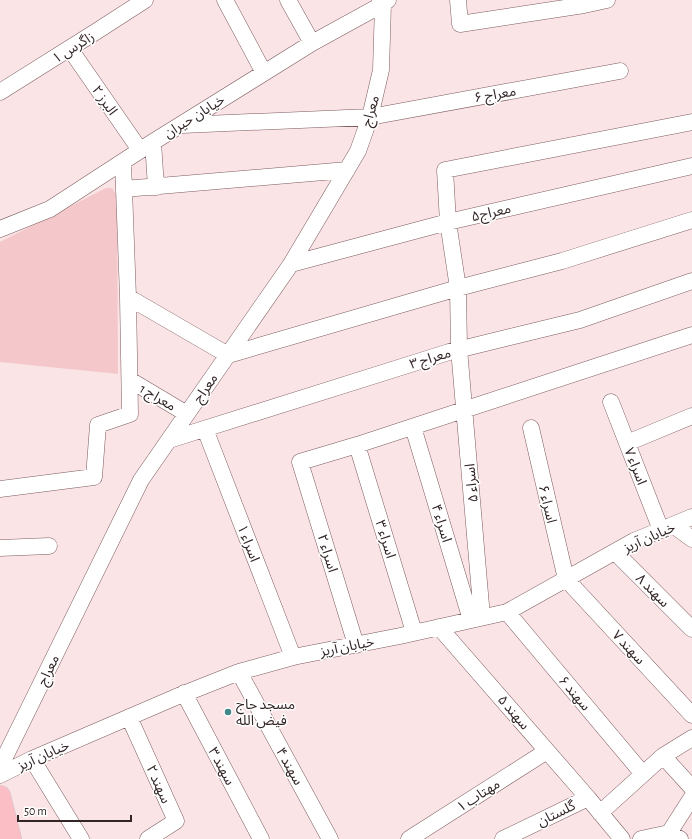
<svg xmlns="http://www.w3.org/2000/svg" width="692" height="839" font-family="'Alegreya Sans','Noto Sans Arabic',sans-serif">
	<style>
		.green { fill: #f4c8cb }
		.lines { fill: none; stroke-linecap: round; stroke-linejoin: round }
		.minor-casing { stroke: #7c5c5f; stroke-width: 17 }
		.major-casing { stroke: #cecbcb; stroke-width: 22 }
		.minor { stroke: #fff; stroke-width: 16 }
		.major { stroke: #fbbec5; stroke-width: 21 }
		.poi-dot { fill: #418988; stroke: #fff; stroke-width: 1.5 }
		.labels { text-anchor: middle; stroke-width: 3; stroke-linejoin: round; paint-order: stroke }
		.street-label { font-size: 14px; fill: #322526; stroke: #fff }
		.poi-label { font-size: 14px; fill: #322526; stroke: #fff; text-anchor: start }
	</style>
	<rect width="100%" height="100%" fill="#fbe4e5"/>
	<path class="green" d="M106,188H112L117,196L118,374L0,362V242Z"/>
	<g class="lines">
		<defs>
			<path id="minor" d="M225,0L264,73
				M288,0L312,43
				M458,0L460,24L584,5L607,0
				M70,49L140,150
				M0,92L97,31L145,0
				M182,125L370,117L620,71
				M153,142L156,187
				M124,189L347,170
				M0,229L50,209L153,142L312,43L383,4L388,0
				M291,264L448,222L692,166
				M128,297L228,355L458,288L562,261L692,220
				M130,380L187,414
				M611,402L661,530
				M413,427L471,620
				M531,428L566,579L692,715
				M205,429L293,657
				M169,440L449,352L580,320L692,281
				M627,443L692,416
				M357,445L414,632
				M0,489L94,477L98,425L130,414L128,297L123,162
				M673,525L692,539
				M0,548L49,546
				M615,552L692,629
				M507,612L643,774
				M482,617L459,349L458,288L448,222L445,170L692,122
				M439,627L588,798L622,839
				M356,645L300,462L357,445L692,335
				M239,672L330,839
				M184,693L261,839
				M129,717L176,821L148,839
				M663,756L692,788
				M32,759L81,839
				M0,767L141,480L291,264L358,151L370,117L381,70L383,4L380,0
				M0,775L32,759L176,697L239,672L293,657L400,636L507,612L634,541L692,517
				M600,813L663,756L692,738
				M669,833L692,797
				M409,839L547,751
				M503,839L588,798
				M641,839L669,833L680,839"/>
			<path id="major" d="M0,796L11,839"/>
		</defs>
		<use href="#minor" class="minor-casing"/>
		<use href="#major" class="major-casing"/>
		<use href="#minor" class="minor"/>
		<use href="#major" class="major"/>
	</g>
	<circle class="poi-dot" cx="228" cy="712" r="4"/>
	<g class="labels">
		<g class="street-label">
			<text transform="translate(73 47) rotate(-32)" y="5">زاگرس ۱</text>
			<text transform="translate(495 94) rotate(-10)" y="5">معراج ۶</text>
			<text transform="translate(105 100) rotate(55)" y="5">البرز ۲</text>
			<text transform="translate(370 111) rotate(-74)" y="5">معراج</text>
			<text transform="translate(194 116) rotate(-32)" y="5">خیابان حیران</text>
			<text transform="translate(491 212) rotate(-13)" y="5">معراج۵</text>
			<text transform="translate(430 358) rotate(-17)" y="5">معراج ۳</text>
			<text transform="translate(205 388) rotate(-55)" y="5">معراج</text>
			<text transform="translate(158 397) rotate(31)" y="5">معراج 1</text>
			<text transform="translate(636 466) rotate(69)" y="5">اسراء ۷</text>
			<text transform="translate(471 483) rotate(-95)" y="5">اسراء ۵</text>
			<text transform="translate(548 504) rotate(77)" y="5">اسراء ۶</text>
			<text transform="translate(442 523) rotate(73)" y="5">اسراء ۴</text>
			<text transform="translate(649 537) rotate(-24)" y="5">خیابان آریز</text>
			<text transform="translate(386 539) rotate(73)" y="5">اسراء ۳</text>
			<text transform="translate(249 543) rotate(69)" y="5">اسراء ۱</text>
			<text transform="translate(328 553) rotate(73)" y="5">اسراء ۲</text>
			<text transform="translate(653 590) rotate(45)" y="5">سهند ۸</text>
			<text transform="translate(347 646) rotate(-11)" y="5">خیابان آریز</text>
			<text transform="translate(629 647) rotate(47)" y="5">سهند ۷</text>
			<text transform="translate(48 670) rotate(-64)" y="5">معراج</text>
			<text transform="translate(575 693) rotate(50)" y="5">سهند ۶</text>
			<text transform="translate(514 712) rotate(49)" y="5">سهند ۵</text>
			<text transform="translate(43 755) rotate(-24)" y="5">خیابان آریز</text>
			<text transform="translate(222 766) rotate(62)" y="5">سهند ۳</text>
			<text transform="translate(290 766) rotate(61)" y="5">سهند ۴</text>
			<text transform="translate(159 784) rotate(66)" y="5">سهند ۲</text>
			<text transform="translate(478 795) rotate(-33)" y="5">مهتاب ۱</text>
			<text transform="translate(556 813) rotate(-26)" y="5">گلستان</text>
		</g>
		<g class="poi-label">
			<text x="236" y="709">مسجد حاج<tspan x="236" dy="16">فیض الله</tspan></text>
		</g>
	</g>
	<path d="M18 815v6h113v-6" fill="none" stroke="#322526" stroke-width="2"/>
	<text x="24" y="815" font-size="12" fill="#322526" stroke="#ffffff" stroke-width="3" paint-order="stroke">50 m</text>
</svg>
